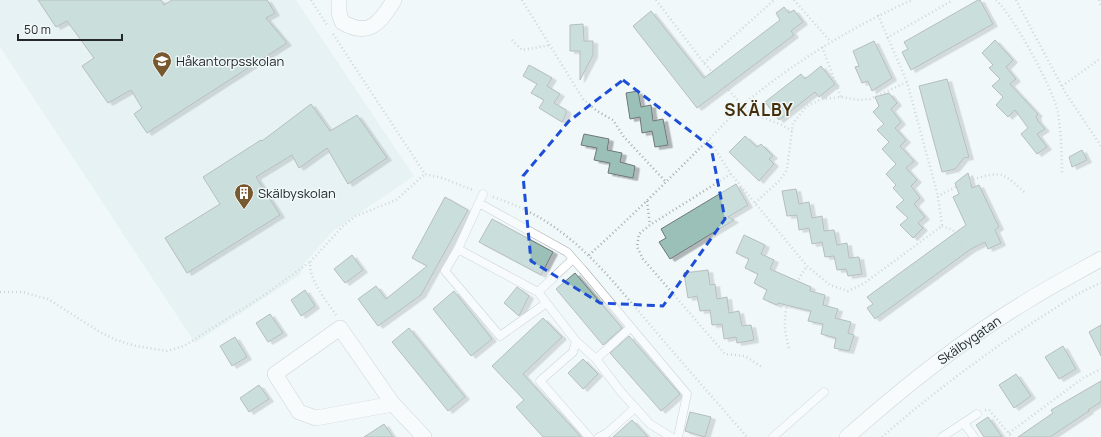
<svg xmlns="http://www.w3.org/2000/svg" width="1101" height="437" font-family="Manrope,sans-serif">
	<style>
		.built { fill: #dbecef }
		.building { fill: #9bc0b8; stroke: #707775; filter: url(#shadow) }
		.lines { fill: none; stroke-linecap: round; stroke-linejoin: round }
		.service-casing { stroke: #a3aaab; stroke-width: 9 }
		.minor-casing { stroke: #a3aaab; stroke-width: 16 }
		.path { stroke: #a8aeae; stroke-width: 2.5; stroke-dasharray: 1 3; stroke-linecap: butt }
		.service { stroke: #fff; stroke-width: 8 }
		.minor { stroke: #fff; stroke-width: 15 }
		.marked { fill: none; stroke: #1d4ed8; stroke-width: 3; stroke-dasharray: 8 5; stroke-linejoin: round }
		.labels { text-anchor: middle; stroke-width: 3; stroke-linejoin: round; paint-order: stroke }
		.poi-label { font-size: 13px; fill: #252828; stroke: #f0f8f9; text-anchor: start }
		.street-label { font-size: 13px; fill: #252828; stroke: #f0f8f9 }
		.district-label { font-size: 17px; font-weight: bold; letter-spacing: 1px; fill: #452e0a; stroke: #f0f8f9 }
	</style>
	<defs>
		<filter id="shadow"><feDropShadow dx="4.5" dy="2.5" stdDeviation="0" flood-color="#0004"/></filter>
	</defs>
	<rect width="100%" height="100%" fill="#f0f8f9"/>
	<path class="built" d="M0,0H296L414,176L333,231L304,264L300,275L195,343L0,47Z"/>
	<path class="building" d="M38,0H161L164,5L172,0H267L275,13L266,18L287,43L147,133L134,114L142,108L131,90L108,103L82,66L94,58L67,21L56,27Z
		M978,0H980L993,24L911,70L902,52L908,49L904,42Z
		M784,7L789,13L794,10L803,22L791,31L794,35L697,108L633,26L651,11L704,78L780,20L776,13Z
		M583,24L584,41H593V55L580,80V51H570V25Z
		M995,40L1013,60L1006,67L1016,79L1010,84L1038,114L1036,116L1038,121L1045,129L1037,134L1047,147L1037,154L1021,134L1028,128L1015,110L1008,117L996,105L1003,97L992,86L1000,79L989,68L993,65L982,53Z
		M874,41L892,78L872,91L868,81L862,83L855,67L859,66L853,51Z
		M529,65L552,78L547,86L560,94L554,103L566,110V114L562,122L539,108L544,100L531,93L537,84L523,76Z
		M821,66L835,84L819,97L815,92L779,120L765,102L801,74L805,79Z
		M947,79L969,157L964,158L955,169L942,172L919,86Z
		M638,91L641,107L651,105L653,121L663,119L668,145L655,147L652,131L642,133L640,117L630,119L626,93Z
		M889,93L897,103L891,109L901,122L895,128L906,140L900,146L914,161L906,168L917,180L911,186L920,198L914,204L925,217L918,223L923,228L913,238L900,225L908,218L896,207L904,200L893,188L896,185L886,174L896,164L882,149L889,142L877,130L884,124L873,112L879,106L875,97Z
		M311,104L330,131L357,115L387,158L348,184L327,148L299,168L292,155L256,177L280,215L187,273L165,238L220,204L203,177L261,140L262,141Z
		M584,134L609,139L607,150L622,153L620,162L635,166L633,178L608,173L610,163L594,160L597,148L581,145Z
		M745,136L757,147L761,144L773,156L769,159L774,164L759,181L729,152Z
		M1082,150L1087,160L1072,167L1069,157Z
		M968,173L972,188L979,185L999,227L995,230L1001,243L988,249L985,242L971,249L875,319L867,308L873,304L867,297L966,225L953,197L959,194L955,183Z
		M736,184L748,205L728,217L734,220L670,259L659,242L666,238L661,229Z
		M796,189L799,204L809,202L812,218L822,216L824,231L834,230L837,245L847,243L849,258L859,257L862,274L848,276L846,269L837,270L834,256L825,257L822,242L812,244L809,228L799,230L797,215L787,216L782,191Z
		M445,197L468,210L421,295L378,326L358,299L376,286L386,299L427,266L412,258Z
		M492,219L553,252L541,275L479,242Z
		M744,235L765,245L761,254L774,260L770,269L811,287L810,291L825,295L823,305L838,309L835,318L851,322L848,333L854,335L849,351L834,348L836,338L821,334L823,324L808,321L811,311L778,303L777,305L763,299L767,290L754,283L758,274L745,268L749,259L736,253Z
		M352,255L363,270L345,283L334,269Z
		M708,270L710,285L715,284L717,299L727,297L729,313L739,311L742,326L751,325L754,340L737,343L736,337L724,339L722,324L712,325L710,310L700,311L697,296L688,298L684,273Z
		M575,273L622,328L603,345L556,289Z
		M517,287L529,296L519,316L504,303Z
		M305,290L315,306L301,316L291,300Z
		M454,291L492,339L471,356L433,309Z
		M270,314L283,333L268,342L256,323Z
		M543,318L562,337L523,374L581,437H543L516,407L524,400L492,366Z
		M1101,325V356L1089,332Z
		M409,328L465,397L448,411L392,342Z
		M629,336L680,394L661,411L610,353Z
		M235,337L247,357L232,366L220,346Z
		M1063,346L1076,369L1059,379L1045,357Z
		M583,359L598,374L583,389L568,373Z
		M1016,374L1031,396L1014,408L999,385Z
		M1101,381V402L1088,410L1089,411L1050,437H1018L1053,413L1051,410Z
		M259,385L269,399L249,412L240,398Z
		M690,412L711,417L705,437L685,431Z
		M988,417L1002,437H984L976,425Z
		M632,420L648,437H613Z
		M384,424L393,437H364Z"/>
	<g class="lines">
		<defs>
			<path id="service" d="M479,203L567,252L583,270L687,394L678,437
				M458,249L483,194
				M538,292L573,259
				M545,304L500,336L445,271L458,249L538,292L576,341L596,359L621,392L650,424L671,437
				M576,341L573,352L540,381L589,437
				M596,359L631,327
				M964,423L974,437
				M599,437L607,433L635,408
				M773,437L824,392
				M942,437L977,414"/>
			<path id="minor" d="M339,0V13L342,22C369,38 380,23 394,0
				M393,404L316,418L299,412L275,374L340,328L393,404L424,437
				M847,437C904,387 962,340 1027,301C1051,286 1076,273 1101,259"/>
		</defs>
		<use href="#service" class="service-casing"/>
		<use href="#minor" class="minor-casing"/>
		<path class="path" d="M311,0L327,25
			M522,0L583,99L597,111L613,120L624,137L666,182
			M656,0L704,63L743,106L751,113L782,125L792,131
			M794,0L831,42
			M996,0C1014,17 1053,88 1058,113C1061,133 1062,155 1062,175
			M1016,0L1065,92L1101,146
			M1099,0L1101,6
			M878,15L907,82L938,196
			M333,34L425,174L442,178L473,190
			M887,38L953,0
			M512,40L522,50L551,45
			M822,47L841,97
			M704,63L774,0
			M1062,86L1101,58
			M709,140L731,174L807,266L830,285L848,291L863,284L942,226L938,197L942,194C955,187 990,169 1004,176C1012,180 1019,188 1026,193
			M731,174L650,225L639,234L637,247L643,259L725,354L745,356L762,367
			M493,197C568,221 603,270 652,327C683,364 715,400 747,437
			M647,201L650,225
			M755,203L779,181L787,170L793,123L807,106L822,99L841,97L859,100L870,99L907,82
			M942,226L953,230L969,258
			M589,255C627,221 664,184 700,148C717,132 732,114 750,99C799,59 854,26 912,0
			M0,292H22L48,299L100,332L116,340L136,346L167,351L184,346L266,294L311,261
			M336,315C327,302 306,276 311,261L343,226L356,216L396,200L425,174
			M789,348C779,314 788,295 807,266
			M985,410H989L1012,437
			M1009,433L1083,378L1101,369
			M882,437C930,395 982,356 1035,321C1056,308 1078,292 1101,283"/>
		<use href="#service" class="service"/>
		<use href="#minor" class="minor"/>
	</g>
	<path d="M0 0H1101V437H0ZM623,80L711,147L725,219L663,306L600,303L531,261L523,176L569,121Z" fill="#f0f8f9" fill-opacity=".55" fill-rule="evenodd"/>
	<path class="marked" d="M623,80L711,147L725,219L663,306L600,303L531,261L523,176L569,121Z"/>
	<defs>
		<symbol id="school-pin" viewBox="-11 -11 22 30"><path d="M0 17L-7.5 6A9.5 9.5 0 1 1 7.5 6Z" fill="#78582e" stroke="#f0f8f9"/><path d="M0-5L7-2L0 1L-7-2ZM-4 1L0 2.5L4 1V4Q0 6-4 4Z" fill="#fff"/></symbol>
		<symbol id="building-pin" viewBox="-11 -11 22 30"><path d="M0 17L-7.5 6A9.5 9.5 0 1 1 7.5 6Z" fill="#78582e" stroke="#f0f8f9"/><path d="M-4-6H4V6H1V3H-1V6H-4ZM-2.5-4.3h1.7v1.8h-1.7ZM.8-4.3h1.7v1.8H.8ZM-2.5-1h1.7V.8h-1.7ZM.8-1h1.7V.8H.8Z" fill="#fff"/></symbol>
	</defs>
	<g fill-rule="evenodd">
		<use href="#school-pin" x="151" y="50" width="22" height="30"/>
		<use href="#building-pin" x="233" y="182" width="22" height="30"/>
	</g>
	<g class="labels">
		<g class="poi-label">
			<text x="176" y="66">Håkantorpsskolan</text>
			<text x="258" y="198">Skälbyskolan</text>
		</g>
		<g class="street-label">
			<text transform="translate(969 340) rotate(-35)" y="5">Skälbygatan</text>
		</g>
		<g class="district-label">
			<text x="759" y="116">SKÄLBY</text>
		</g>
	</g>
	<path d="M18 34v6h104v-6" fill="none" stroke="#252828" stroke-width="2"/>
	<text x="24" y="34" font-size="12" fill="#252828" stroke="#f0f8f9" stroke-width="3" paint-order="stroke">50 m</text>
</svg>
